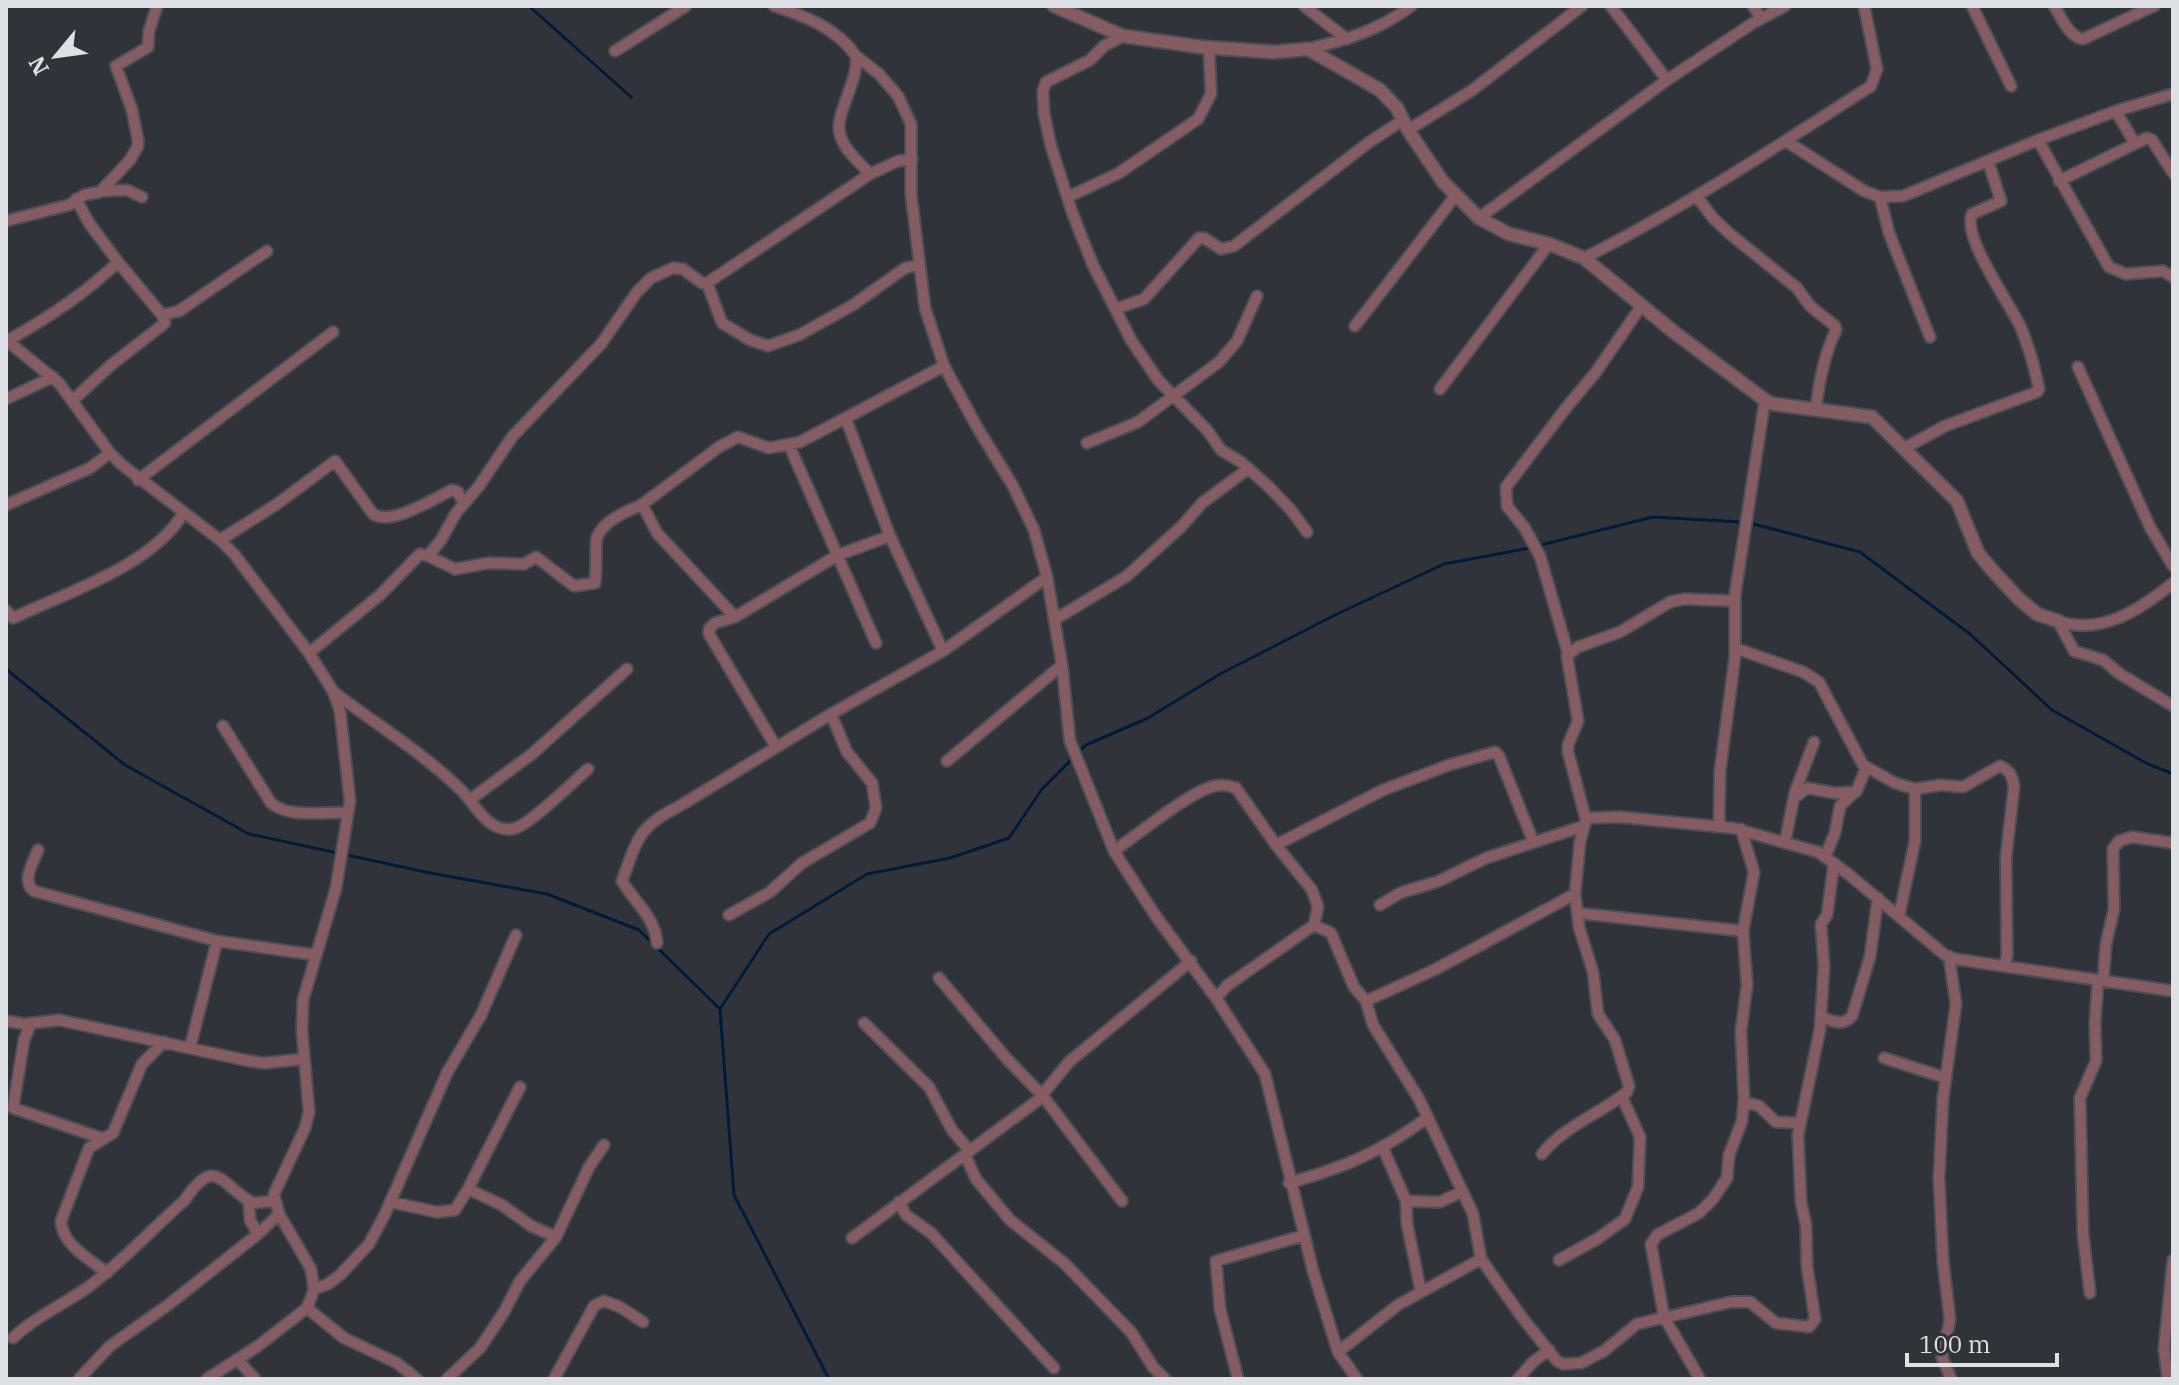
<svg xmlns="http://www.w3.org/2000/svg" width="2179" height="1385" font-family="'IBM Plex Serif',serif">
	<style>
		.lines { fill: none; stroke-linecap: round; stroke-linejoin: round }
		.stream { stroke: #001b3a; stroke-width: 3 }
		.minor-casing { stroke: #4c4f55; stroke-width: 14 }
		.tertiary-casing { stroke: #4c4f55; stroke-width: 16 }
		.minor { stroke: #845c61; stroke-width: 10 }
		.tertiary { stroke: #845c61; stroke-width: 12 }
	</style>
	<rect width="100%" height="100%" fill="#30333a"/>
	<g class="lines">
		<path class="stream" d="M529,6L631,97
			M1750,523L1860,552L1970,634L2052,710L2146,763L2173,774
			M1537,546L1653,517L1742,522
			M6,669L125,765L249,834L430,873L547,894L639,930L720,1009L734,1195L829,1379
			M1078,753L1086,745L1148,718L1220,674L1335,615L1444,564L1530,548
			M720,1009L769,934L867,874L950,858L1009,838L1042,789L1073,758"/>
		<defs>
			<path id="minor" d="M774,6C805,16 837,28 856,56C859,82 834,114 840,134C844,150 859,162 870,174
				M1304,6L1347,39
				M1611,6L1667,80
				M1753,6L1761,18
				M1972,6L2011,86
				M2054,6C2061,17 2069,37 2083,39L2154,6
				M1123,36L1104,46L1090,60L1046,82L1043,91L1044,114L1051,146L1072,212L1092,263L1131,340L1158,380L1207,430L1221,450L1241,462L1269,487L1291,510L1307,532
				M1308,49C1346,40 1380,30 1411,6
				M615,51L686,6
				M856,56L879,74L898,96L911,124V194L925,308L944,366L977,427L1013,486L1034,530L1047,577L1062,665L1070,741L1114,851L1155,915L1216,998L1265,1074L1313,1271L1338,1352L1357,1379
				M2116,111L2134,142
				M1408,130L1471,91L1582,6
				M2038,140L2109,267L2126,274L2163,271L2173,277
				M1786,141L1864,191L1880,197L1903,196L2038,140L2119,110L2173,94
				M2059,181L2147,138L2152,140L2173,173
				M102,191L127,190L142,197
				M1068,197L1119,173L1198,119L1211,94L1209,47
				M1697,197L1713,218L1730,234L1797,288L1810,306L1835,326L1836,330C1824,355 1819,381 1816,409
				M1880,197L1889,233L1930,337
				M1479,218L1667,80L1753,23L1785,6
				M6,221L69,205L84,195L100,192L130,160L138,146V140L132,110L116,66L148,47L149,31L157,6
				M1584,258C1684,208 1777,146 1871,86L1877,69L1864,6
				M707,283L722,323L750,340L768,346L799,335L853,305L905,268L918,265
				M1115,309L1144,299L1199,238H1204L1221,249L1234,246L1368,143L1403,120
				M162,315L179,311L267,251
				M1355,326L1456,195
				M6,340L59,383L110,453L121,464L220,540L234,554L309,653L333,691L340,711L350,801L336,888L303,1000L302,1031L309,1112L305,1128L274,1194L279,1214L311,1269L314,1289L311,1298L307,1308L258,1346L207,1379
				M7,341C48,318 85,294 118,262
				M2078,367L2150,527L2173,566
				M1440,389L1549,244
				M6,399L53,377
				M73,400L111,365L165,323L162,315L118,262L89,223L76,199
				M846,419L890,536L943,651
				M1087,443L1138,422L1219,362L1237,341L1257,296
				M789,445L876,643
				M1903,449L1945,426L2037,392L2039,389C2035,369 2029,347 2021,328C2011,305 1961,236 1972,214L2001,201L1988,161
				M138,480L333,332
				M642,504L657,533L735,617
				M6,505L90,468L110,453
				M220,540L277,504L335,461L373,514C392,526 433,499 452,490L458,492L463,503
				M428,556L455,569L489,563L524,564L536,557L574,586L595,583C597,572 595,543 597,537C603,522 625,511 640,506L719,447L738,437L769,448L800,442L944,366
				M6,610L13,618C66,593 154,565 184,512
				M1054,620L1127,576L1182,526L1202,503L1248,469
				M2058,621L2074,651L2103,660L2120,674L2173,706
				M2058,621C2101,636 2141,609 2173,583
				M1735,648L1803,672L1819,682L1863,765L1895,783L1915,789L1941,785L1963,787L2000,766C2011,771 2012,776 2014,787L2006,857L2007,955L2005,966
				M309,653L380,595L420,554L428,556L441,540L456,513L479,486L512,437L601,344L637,292L651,278L673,268L683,269L702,283H707L870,174L898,161L912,159
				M1568,653L1540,556L1524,527L1507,506L1506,487L1566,408L1596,372L1642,305
				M335,693C377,725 422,752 461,790C475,804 487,832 512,829C528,827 573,782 588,769
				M223,726L271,803C290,819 325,811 348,813
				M776,747L709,634V629L715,623L735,617L838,555L890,536
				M947,761L1062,665
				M1794,798L1807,788L1835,793L1856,792
				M471,799L532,754L627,669
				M1586,818L1620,817L1733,828L1818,852L1847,873L1945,955L1955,959L2173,991
				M1719,827L1720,771L1735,657V595L1765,400
				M1785,842L1795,792L1814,742
				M1276,845L1383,790L1449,765L1495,752L1499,756L1533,841
				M38,850C33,863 21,881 34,891L217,941L316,955
				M1114,851C1138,834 1186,795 1211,787C1220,784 1228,785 1236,788L1276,845L1312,890L1318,907L1314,925L1228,985L1216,998
				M1825,857L1835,833L1840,806L1857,790L1866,768
				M1380,905L1400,893L1439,881L1486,858L1584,826
				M1577,913L1743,931
				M729,915L770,892L802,863L870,823L876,808L872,783L847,752L831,714
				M1899,916L1915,841V789
				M1314,925L1331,933L1354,987L1366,1001L1373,1025L1419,1099L1473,1214L1481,1259L1521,1316L1557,1361L1563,1364L1581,1363L1604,1351L1637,1324L1731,1302H1750L1776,1323L1809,1327L1815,1319L1807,1266L1806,1225L1801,1202L1798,1135L1820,1029L1824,966L1821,924L1827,915L1834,863
				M657,943C655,917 636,904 622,881C637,841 637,827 678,807L831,714L943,651L1047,577
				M1949,956L1956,1004L1943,1098L1939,1178L1943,1261L1950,1320L1942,1357L1951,1379
				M939,978L1007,1059L1043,1096L1122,1201
				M2103,981L2106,944L2114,909L2113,849L2119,841L2132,837L2173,843
				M1366,1001L1436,969L1575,894
				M1821,1017C1833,1021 1842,1027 1852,1016L1870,957L1878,898
				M6,1021L25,1024L59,1020L249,1061L264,1063L304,1059
				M31,1023L24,1040L13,1108L104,1139
				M864,1023L929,1087L952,1130L970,1151
				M190,1048L217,941
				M1884,1058L1946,1078
				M1744,1102L1759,1106L1776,1122L1800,1123
				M1383,1148L1406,1201L1407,1224L1421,1292
				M1542,1154C1564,1126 1600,1114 1627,1092L1629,1086L1615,1040L1598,1014L1593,972L1579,927L1575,894L1580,842L1586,820L1568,752V745L1578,721L1567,656L1578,647L1620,632L1670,602L1684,599L1735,601
				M965,1155L976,1179L1010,1220L1064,1263L1131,1332L1153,1367L1165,1379
				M1289,1183C1345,1167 1379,1153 1427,1118
				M468,1189L520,1087
				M1406,1201L1440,1202L1461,1192
				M249,1202L250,1220L258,1234
				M390,1202L437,1212L455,1210L468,1189L502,1205L531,1226L556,1237L589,1167L604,1145
				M899,1202L906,1215L931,1233L1054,1368
				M852,1238L1037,1101L1069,1062L1191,961
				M1559,1260L1597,1239L1625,1219L1638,1187L1640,1137L1622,1097
				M107,1273C90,1259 62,1245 61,1221L89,1148L113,1133L142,1064L164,1042
				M314,1289L328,1284L340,1275L369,1244L385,1214L447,1073L481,1015L516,935
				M2090,1293L2083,1234L2080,1098L2096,1061L2095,1023L2098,981
				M307,1308L344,1338L397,1363L417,1379
				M13,1338C36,1316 65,1304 91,1285C124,1260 153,1228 184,1201C217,1152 221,1187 253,1203L274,1201
				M1338,1352L1398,1305L1481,1259
				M237,1359L255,1379
				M79,1379L110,1346L168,1305L258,1234L279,1214
				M447,1379L480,1348L504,1312L520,1281L556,1237
				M554,1379L594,1306L604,1301L620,1307L643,1322
				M1238,1379L1220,1309L1216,1261L1302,1236
				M1518,1379L1533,1362L1549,1350
				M1700,1379L1664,1317L1651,1244L1657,1235L1699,1213L1713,1199L1727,1178L1729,1155L1742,1121L1744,1100L1741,1031L1747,985L1743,931L1754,872L1741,829
				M2168,1379L2164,1349L2173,1260"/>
			<path id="tertiary" d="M1054,6L1123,36L1201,47L1274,52L1308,49L1380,90L1397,108L1408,130L1443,182L1479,218L1509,234L1549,244L1584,258L1675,333L1765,400L1773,404L1872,417L1957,501L1978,553L1992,570L2019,599L2037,614L2058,621"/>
		</defs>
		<use href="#minor" class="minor-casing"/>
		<use href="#tertiary" class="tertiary-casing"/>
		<use href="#minor" class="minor"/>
		<use href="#tertiary" class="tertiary"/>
	</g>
	<rect width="2179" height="1385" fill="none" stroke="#dde0e4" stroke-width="16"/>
	<g transform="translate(56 56) rotate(241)" stroke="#30333a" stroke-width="6" paint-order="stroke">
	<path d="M0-6L14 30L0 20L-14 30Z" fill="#dde0e4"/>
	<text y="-12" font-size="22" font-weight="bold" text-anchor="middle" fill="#dde0e4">N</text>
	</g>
	<path d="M1907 1353v12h150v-12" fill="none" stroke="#dde0e4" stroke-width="4"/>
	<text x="1919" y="1353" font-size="24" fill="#dde0e4" stroke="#30333a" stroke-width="6" paint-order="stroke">100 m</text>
</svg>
